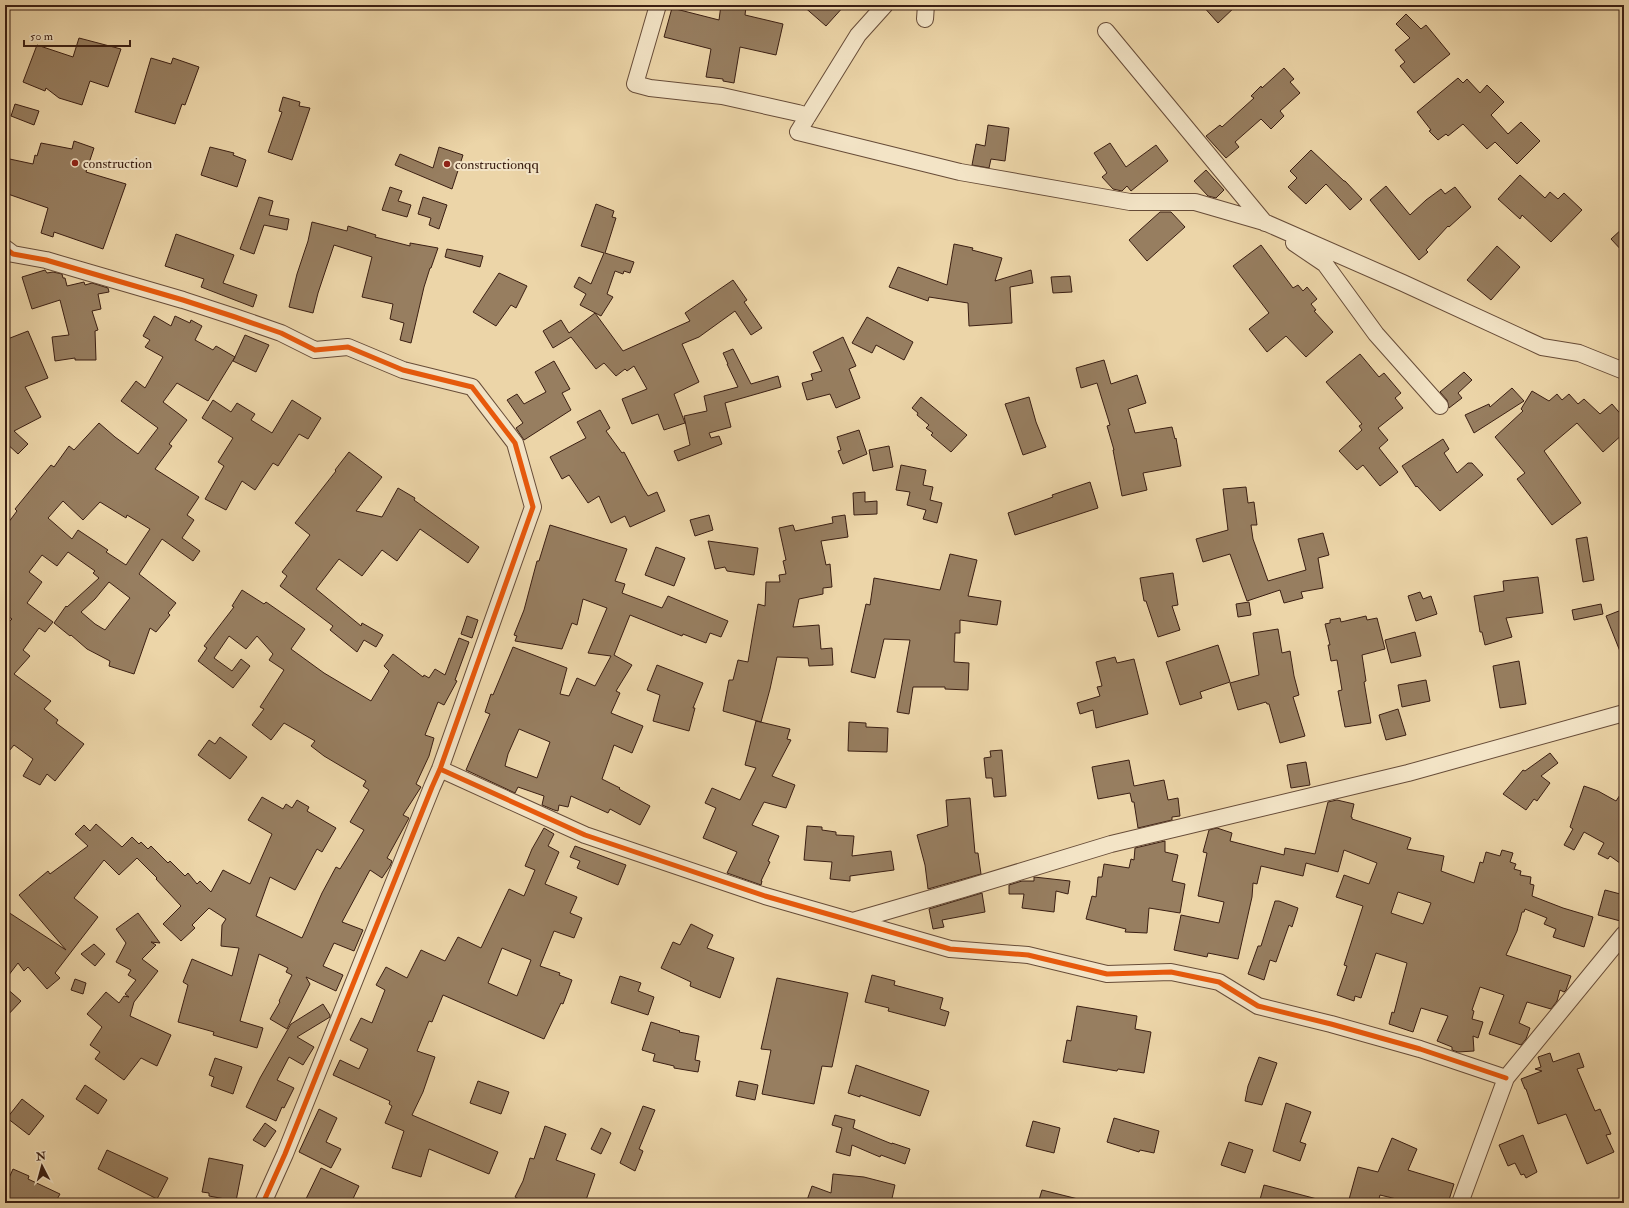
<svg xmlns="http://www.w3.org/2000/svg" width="1629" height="1208" font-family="'IM FELL Double Pica',serif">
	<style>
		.building { fill: #977e60; stroke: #3b1f13; fill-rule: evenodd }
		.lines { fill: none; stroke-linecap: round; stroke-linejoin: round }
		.minor-casing { stroke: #674c38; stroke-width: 18 }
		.minor { stroke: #f3e4c6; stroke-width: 16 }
		.cycleway-casing { stroke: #f3e4c6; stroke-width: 8 }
		.cycleway { stroke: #e8590c; stroke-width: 5 }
		.poi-dot { fill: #8f2418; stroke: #f3e4c6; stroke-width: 1.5 }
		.labels { text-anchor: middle; stroke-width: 4; stroke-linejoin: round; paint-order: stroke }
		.poi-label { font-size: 14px; fill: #3b1f13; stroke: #f3e4c6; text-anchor: start }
	</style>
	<rect width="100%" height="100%" fill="#ecd5a8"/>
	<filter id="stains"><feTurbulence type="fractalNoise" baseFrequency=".005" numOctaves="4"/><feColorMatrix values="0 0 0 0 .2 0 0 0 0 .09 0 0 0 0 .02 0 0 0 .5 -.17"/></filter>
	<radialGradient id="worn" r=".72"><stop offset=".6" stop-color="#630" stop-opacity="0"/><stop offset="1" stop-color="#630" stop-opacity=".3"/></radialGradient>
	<path class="building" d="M721,5H739L746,7L745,15L783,24L776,55L740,47L734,83L723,81V79L706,77L711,49L664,37L672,8L719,20Z
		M802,5H845L826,26Z
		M1202,5H1237L1218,23Z
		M1406,14L1421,29L1426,25L1450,54L1414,83L1400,66L1405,62L1395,50L1410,38L1396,24Z
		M79,38L121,49L108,87L90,81L82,105L59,98L46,88L45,91L23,82L37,45L73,57Z
		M151,58L171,64L173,58L199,67L185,105L182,104L175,124L135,112Z
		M1284,68L1294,79L1290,82L1300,93L1280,111L1284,116L1271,129L1261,119L1235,142L1239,147L1226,158L1206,136L1220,125L1222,127L1254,98L1251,96L1261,86L1262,88Z
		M1458,78L1463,83L1467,79L1480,93L1487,85L1504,102L1491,115L1508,134L1521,122L1540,141L1517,164L1495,142L1487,149L1463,124L1448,136L1446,134L1438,140L1429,131L1431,130L1417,112Z
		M283,97L300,102L299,106L310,108L292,160L268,152L282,112L279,111Z
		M15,104L39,111L34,125L11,116Z
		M988,125L1009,128L1005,161L991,159L989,168L972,165L976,144L985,146Z
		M74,141L94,148L86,172L126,184L103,249L54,232L53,237L41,233L48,208L5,193V158L33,164L35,155L37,156L41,143L72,149Z
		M1110,143L1126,167L1156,145L1168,161L1131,191L1127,186L1122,191L1113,189L1102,177L1107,173L1094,153Z
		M210,147L234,153L233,155L246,160L237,187L201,175Z
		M439,147L463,155L452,189L395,165L400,154L433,168Z
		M1311,150L1344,181H1345L1362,199L1350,210L1326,184L1306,204L1288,187L1297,178L1290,171Z
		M1206,170L1224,190L1216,198L1208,196L1194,181Z
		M1520,175L1545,198L1550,192L1558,199L1564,193L1582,210L1551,242L1522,215L1520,219L1498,199Z
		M1386,186L1410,215L1426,200L1441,189L1445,194L1455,187L1471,207L1449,227L1448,226L1426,250L1428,252L1419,260L1370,200Z
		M390,187L402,191L398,201L411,205L407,217L382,210Z
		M259,197L273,201L269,215L289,219L287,230L264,225L254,254L240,249Z
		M423,197L447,205L439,229L429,225L431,218L418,214Z
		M596,204L614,211L612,217L616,218L605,253L634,262L630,273L624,271L623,274L615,271L607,294L613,297L601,316L580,305L586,294L574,287L579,277L591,284L604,253L581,246Z
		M1160,212H1171L1185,227L1147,261L1129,240Z
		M312,222L347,231L348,226L376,235L375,237L410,246V243L438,248L431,268H430L424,287L411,343L400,340L404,323L390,319L393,304L362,297L372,257L334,245L318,293L313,313L289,307L297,274L308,241Z
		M1624,227V253L1611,239Z
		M176,234L234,255L223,283L257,295L253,307L201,287L204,279L165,266Z
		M954,244L973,248L972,250L1002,258L995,281L1031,270L1033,283L1010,287L1012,323L969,326L968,303L929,297L928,301L889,287L898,267L947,285Z
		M1261,245L1293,288L1298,285L1303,291L1307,287L1317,299L1311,304L1316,310L1314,311L1333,332L1306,357L1286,336L1267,352L1249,329L1269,313L1233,266Z
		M1497,246L1520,267L1491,300L1467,280Z
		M447,249L483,256L480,267L445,257Z
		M45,270L47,273L53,272L62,274L63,278H65L67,286L84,282L85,285L92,283L108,288L109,292L98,294L101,309L92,311L98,330L95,331L96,360H75V358L55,361L52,337L69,335L60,300L32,309L22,277Z
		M499,273L527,286L516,308L511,305L496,326L473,312Z
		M1070,276L1072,292L1053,293L1051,277Z
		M733,280L747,300L744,302L762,328L751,335L735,311L699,337L682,344L699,382L674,394L685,423L664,430L658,414L632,424L622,399L647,389L634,366L627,371L625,369L616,376L604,363L596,369L571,337L553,348L543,331L561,320L569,333L595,313L623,351L690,321L685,313Z
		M154,316L171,326L175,316L190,323L191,320L202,326L195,340L213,350L216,346L235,357L208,401L177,383L163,402L187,420L169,444L172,446L155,469L199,497L187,515L194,520L182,538L200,551L193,561L162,539L139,574L176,603L168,613L170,615L156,632L150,628L134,674L109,666L110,661L87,649L71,635L70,636L54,623L66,606L67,607L99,578L93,573L95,571L68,552L57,566L42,555L29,572L42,582L27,603L53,622L45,632L39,628L23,650L30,656L14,674L51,701L44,709L58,720L56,723L84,744L55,781L47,774L40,785L23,776L33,759L14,745L5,756V626L12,619L5,614V527L17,511L15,509L51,465L54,467L69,446L74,450L99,423L115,437L138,454L158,428L121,401L136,381L145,388L163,357L145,347L150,340L143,336ZM63,501L83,520L100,502L126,518L127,515L150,529L126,565L106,552L108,550L78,530L72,539L48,518ZM109,582L130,598L105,630L95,624L81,612L95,599Z
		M867,317L913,342L904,360L876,345L872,353L852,343Z
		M28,331L48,378L25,387L41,417L14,431L28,444L18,454L5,442V340Z
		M245,335L269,345L256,372L233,361Z
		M843,337L856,366L849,369L860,398L836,408L830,394L807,400L802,383L813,380L811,374L822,371L813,352Z
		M733,349L751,384L778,376L781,387L725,403L731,427L709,433L711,438L719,436L722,444L678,461L674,451L690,445L684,416L707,411L704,396L738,387L727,364H728L723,353Z
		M1360,354L1379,377L1384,373L1401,393L1395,398L1403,408L1378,428L1388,440L1379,448L1398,472L1380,486L1363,465L1357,470L1339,451L1362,430L1359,426L1362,424L1326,382Z
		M1104,360L1111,384L1137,375L1146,403L1128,409L1135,433L1172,427L1175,439L1176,438L1181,466L1143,473L1147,490L1122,496L1113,450H1114L1107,426L1110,425L1097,383L1081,388L1076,368Z
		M554,361L570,389L562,393L571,410L524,440L516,428L523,423L507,400L517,394L524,404L546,392L535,372Z
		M1464,372L1472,380L1458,393L1462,398L1449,408L1447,400L1440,392Z
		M1512,388L1524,401L1474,433L1465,415L1489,404L1490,407Z
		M1532,391L1549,401L1557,394L1562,400L1569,394L1578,404L1584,399L1600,414L1612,404L1624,418V433L1603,452L1577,423L1544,451L1581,503L1552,525L1517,479L1525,473L1495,437L1523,411L1521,409Z
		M921,397L967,435L951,452L931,435L933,433L926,428L929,425L917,415L918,413L912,408Z
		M1029,397L1036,422L1046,447L1023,455L1005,404Z
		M213,400L231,412L237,403L255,414L251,420L272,433L292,400L321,418L308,439L299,434L278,466L273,463L255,490L242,481L226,510L205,499L224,466L218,462L233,438L202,418Z
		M600,410L610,428L606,431L622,453L624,452L643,488L648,496L657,492L665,511L630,527L625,516L611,523L599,496L588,503L569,475L562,479L550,457L586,438L577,422Z
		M859,430L867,454L843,464L838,451L841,450L837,437Z
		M1443,439L1449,449L1444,453L1457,473L1468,463H1472L1483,475L1440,511L1417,486L1416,487L1402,466Z
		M889,446L893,467L873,471L869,450Z
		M349,452L382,477L356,511L382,517L398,488L415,498L414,500L479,547L468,563L420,529L397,561L382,550L362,576L339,559L316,589L361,626L362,623L383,635L376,647L364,640L357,652L330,630L333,626L280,586L287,576L282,572L310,535L295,523L336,471L335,470Z
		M901,465L926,470L923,485L933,487L930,500L942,503L937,523L923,519L926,510L907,505L910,492L896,490Z
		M1090,482L1098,508L1015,535L1008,513L1053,497L1052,495Z
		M1246,487L1248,503L1254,502L1257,525H1251L1253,539L1268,581L1306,570L1298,539L1323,533L1329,555L1318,558L1323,588L1301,592L1303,598L1284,603L1280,590L1247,601L1230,554L1203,562L1196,539L1228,530L1223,489Z
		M865,492V502L877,501V514L854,515L853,493Z
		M709,515L713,530L695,536L690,520Z
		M845,515L848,537L821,541L826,565L830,564L832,587L823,588V594L799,599L793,627L819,625L821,649L832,648L833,665L809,666L808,658L777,657L770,689L761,722L723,711L729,680H733L738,660L748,662L758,604L765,606L766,582H780L779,575L786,574L783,561L786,560L779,528L793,525L795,531L833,523L832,517Z
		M550,525L627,549L615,581L625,584L622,593L662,608L668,596L728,621L721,637L710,633L706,643L683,634L682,636L630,615L614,655L632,665L616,691L620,693L611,713L643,726L632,753L614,745L602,779L620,788L619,789L650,806L640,825L610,809L608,813L571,796L568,807L559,805L558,811L554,810L542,805L544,796L518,787L515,793L466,770L490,714L485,712L491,694L493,695L513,647L567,668L560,694L569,696L577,678L595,686L611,656L588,653L607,608L583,599L577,625L572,623L562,649L515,641L517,636L514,635L524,610L537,561H539ZM519,729L550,742L537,778L505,766L508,754Z
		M1587,537L1594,580L1583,582L1576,539Z
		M708,541L758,548L754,575L727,571L725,567L715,569Z
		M656,547L685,558L674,586L645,575Z
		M950,554L977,560L968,596L1001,601L997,625L960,620V633H955L954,662L969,663L968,690L945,689V687H913L909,714L897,712L910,640L884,639L875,678L851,672L866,604L870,605L874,578L940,590Z
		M1173,573L1178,605L1172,606L1180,630L1158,637L1146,601H1144L1140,578Z
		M1538,577L1543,613L1506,618L1512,637L1485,645L1482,632H1480L1474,596L1504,591L1503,581Z
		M242,590L264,604L266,602L305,629L291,649L324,673L371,701L389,671L384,666L393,654L423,677L424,675L429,678L435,669L445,675L459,638L469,642L455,680L457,681L444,705L438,702L425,735L434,738L429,756L416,784L421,787L403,815L409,818L387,858L392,861L390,866L382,878L370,870L342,922L363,930L354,951L334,943L323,966L343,975L336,991L306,977L310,984L287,1029L270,1019L280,1002L279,1001L292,975L286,972L288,968L259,954L240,1021L263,1028L257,1048L213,1035L214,1032L178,1022L188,985L183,982L192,959L232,976L239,948L221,946L222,925L226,919L209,908L192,925L195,928L181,941L163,924L181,906L156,879L157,878L137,858L119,875L104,860L74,898L98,917L55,973L60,978L47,989L28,967L24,971L18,963L5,980V910L66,950L19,895L48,871L50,874L88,846L75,834L84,825L90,831L96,824L122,847L132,837L139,844L141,842L148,849L151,846L168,863L170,861L185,876L188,873L197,884L200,881L211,892L223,870L250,884L272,834L248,820L262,797L283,809L286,804L292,808L297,800L309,807L307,811L336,828L322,852L317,849L295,890L270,877L256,916L302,938L322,893L336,867L340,869L364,830L350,822L369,790L363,786L366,781L324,756L311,746L315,741L284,723L271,740L252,725L264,709L260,707L284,670L269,660L273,654L257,636L246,649L229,636L214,658L232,671L241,659L250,666L233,688L198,661L207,648L204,646L234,607L232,606Z
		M1420,592L1423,599L1431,596L1437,614L1416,621L1408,596Z
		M1249,602L1251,615L1238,617L1236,604Z
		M1601,604L1603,614L1574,620L1572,610Z
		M1624,609V659H1623L1606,616Z
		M467,616L478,620L472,638L461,634Z
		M1366,616L1367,620L1377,618L1385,649L1362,655L1366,681L1364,682L1371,723L1345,727L1338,691L1342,690L1337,660L1331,661L1328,645H1330L1325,624L1330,623V620L1340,618L1341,622Z
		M1278,629L1282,653L1290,651L1294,676L1299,695L1293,697L1305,736L1280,743L1269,704H1267L1266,702L1238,710L1230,683L1259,675L1253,633Z
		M1415,632L1421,656L1391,663L1385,640Z
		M1218,645L1230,682L1200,692L1202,698L1180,705L1166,662Z
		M1115,657L1117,663L1134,659L1148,714L1096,728L1093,710L1080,714L1077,703L1100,696L1097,687L1102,686L1096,662Z
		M1519,661L1526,704L1500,708L1493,666Z
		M657,665L703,683L693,708H695L689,731L653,721L660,695L647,690Z
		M1426,680L1430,701L1402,707L1398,685Z
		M1398,709L1406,735L1386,740L1379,715Z
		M756,721L790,729L787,739L791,740L772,776L795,785L786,808L764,802L752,825L779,836L768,861L770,862L761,881H762L761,885L727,873L737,852L703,838L716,808L705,803L712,788L740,800L756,768L745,765Z
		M849,722L866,723V727L888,728L887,752L848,751Z
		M220,737L247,757L230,779L198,755L209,740L215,744Z
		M1002,750L1006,796L994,797L992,778H986L984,758L991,757L990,751Z
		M1550,753L1558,763L1541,776L1550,783L1537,801L1534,799L1526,810L1503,794L1523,770L1525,771Z
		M1129,760L1134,786L1164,780L1168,800L1178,798L1180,816L1172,817V820L1138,828L1134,802H1132L1130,793L1098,799L1092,767Z
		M1306,762L1310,785L1291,788L1287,765Z
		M1584,786L1598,791L1616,801L1624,789V866L1610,856L1608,859L1598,854L1604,843L1584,832L1574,850L1564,845L1573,829L1570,827Z
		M970,798L975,853H978L981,874L928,889L925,865L917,835L948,826L946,800Z
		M1337,800L1354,804L1351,817H1352V819L1411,838L1407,849L1444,856L1441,871L1474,883L1480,862L1483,863L1486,852L1500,856L1502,850L1513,853L1510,862L1516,864L1514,869L1521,871L1520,875L1531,877L1530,884L1534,885L1532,896L1563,908L1593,917L1584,947L1553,937L1556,929L1544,924L1547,918L1525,909L1524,912H1522L1517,931L1506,955L1571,976L1566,990L1564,992L1560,990L1557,1001L1551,1009L1527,1002L1519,1023L1530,1028L1526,1039L1521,1045L1489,1034L1504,995L1480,987L1472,1010L1474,1011L1472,1019L1483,1022L1478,1038L1473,1036L1474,1051L1458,1052L1452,1050V1047L1437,1041L1448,1016L1421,1008L1413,1032L1389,1024L1392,1012L1394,1013L1407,963L1376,953L1361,998L1355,996L1354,1001L1337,995L1347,966L1344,965L1363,906L1336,897L1344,875L1369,884L1377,863L1344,850L1338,872L1306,863L1303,876L1261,866L1257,884L1253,883L1252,897L1238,959L1208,953L1207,957L1174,950L1181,915L1219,923L1224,902L1198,896L1207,853L1203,852L1209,830L1217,828L1232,833L1230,841L1284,855L1285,848L1315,854L1328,802ZM1398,892L1431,903L1423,924L1391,913Z
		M807,826L822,827V830L836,832V835L854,836L852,856L891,851L894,870L850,876V881L830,879L832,862L804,860Z
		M544,828L554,834L548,846L559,852L545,884L577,897L570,913L582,918L574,938L554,931L540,966L560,973L559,975L572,980L563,1004L561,1003L544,1039L443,995L432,1022L429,1021L417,1051L435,1057L423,1092L412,1115L498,1152L489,1174L429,1149L421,1177L392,1168L404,1131L385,1123L392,1106L389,1104L390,1101L333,1075L340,1060L359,1069L368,1049L350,1040L361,1018L372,1023L385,990L376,985L386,967L407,978L421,950L445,961L458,937L481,948L509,889L524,896L535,870L525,866L532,849ZM502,948L531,960L517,996L488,983Z
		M1165,841V852L1178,855L1172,881L1185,884L1180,913L1149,908L1147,933L1125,932L1126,929L1086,919L1092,896L1096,897L1098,877H1102L1104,864L1129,868L1131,859L1134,860L1135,848Z
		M575,846L626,865L618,885L577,868L580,861L570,857Z
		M1034,877L1070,881L1068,894L1056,891L1054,912L1022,908L1024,894H1009V885L1022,881H1034Z
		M1605,890L1624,895V922L1598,915Z
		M982,893L985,912L942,920L944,927L933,929L929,909Z
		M1275,901H1279L1298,908L1292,927L1289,925L1276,962L1270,960L1264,980L1248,974L1258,946H1261Z
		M138,913L160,943L151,942L156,945L142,959L158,971L134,1002L130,1016L171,1035L157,1066L141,1058L124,1080L95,1059L100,1052L90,1045L102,1027L87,1014L106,992L119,1003L124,996L129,997L125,994L136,980L128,975L131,970L116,962L126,943L116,929Z
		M691,924L713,935L707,948L734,958L720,998L690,986L691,982L661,968L673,942L680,945Z
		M94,944L105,954L95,966L81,954Z
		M872,975L895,981L894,985L943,998L940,1009L949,1012L945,1026L888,1011L889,1008L865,1002Z
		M620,976L641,983L638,991L654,997L648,1015L611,1003Z
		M777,978L848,993L832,1067L822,1066L814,1104L762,1094L771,1050L761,1049Z
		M75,979L86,983L83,994L71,990Z
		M5,987L21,1001L5,1018Z
		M323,1004L330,1015V1017L297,1037L314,1047L303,1065L289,1057L277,1080L294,1088L284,1108L282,1107L276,1121L246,1107L260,1078L291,1024Z
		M1077,1006L1137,1016L1135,1029L1151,1032L1144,1073L1118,1069L1117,1071L1063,1062L1067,1040L1071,1041Z
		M651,1022L680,1031L679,1032L699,1036L695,1060L700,1061L698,1072L674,1068V1066L653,1061L655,1054L642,1050Z
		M1550,1053L1553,1062L1579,1053L1584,1067L1577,1069L1595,1111L1600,1109L1611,1134L1606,1135L1614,1152L1587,1164L1566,1114L1538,1124L1526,1089H1525L1521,1079L1542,1071L1535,1069L1541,1067L1538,1057Z
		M1259,1057L1277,1063L1262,1105L1245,1101L1248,1086Z
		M215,1058L242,1067L233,1094L211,1086L214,1077L209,1075Z
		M856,1065L929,1091L920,1116L860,1095V1097L848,1093Z
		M478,1081L509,1092L501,1114L470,1103Z
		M739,1081L758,1085L755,1100L736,1096Z
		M85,1085L107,1100L98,1114L76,1099Z
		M22,1099L44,1116L29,1135L7,1118Z
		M1286,1103L1311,1112L1300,1142L1306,1144L1300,1161L1273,1151Z
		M643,1106L655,1110L639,1149L643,1151L635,1171L620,1163Z
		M319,1109L337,1118L326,1142L341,1149L331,1168L299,1152Z
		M835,1115L855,1120L853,1128L892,1144V1143L910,1149L905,1164L881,1155L880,1157L852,1145L850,1156L836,1152L842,1128L832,1125Z
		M1114,1118L1159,1131L1154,1153L1140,1150L1139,1152L1107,1142Z
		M1033,1121L1060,1128L1054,1153L1026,1146Z
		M265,1123L276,1131L265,1147L253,1140Z
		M545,1126L566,1134L556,1160L595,1174L585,1203H527L515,1197L523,1181L530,1158L534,1159Z
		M601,1128L611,1133L601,1154L591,1149Z
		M1523,1135L1537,1172L1526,1178L1524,1174L1521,1175L1515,1163L1508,1166L1499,1145Z
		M1392,1138L1417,1149L1408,1170L1454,1184L1448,1203H1413L1380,1195L1378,1203H1348L1358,1167L1378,1172Z
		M1229,1142L1253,1150L1245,1173L1221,1165Z
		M107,1150L168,1178L157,1199L98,1169Z
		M209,1158L243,1165L236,1201L209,1196V1193L202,1192Z
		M321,1168L359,1186L351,1203H304Z
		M13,1169L29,1176L28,1179L60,1194L55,1203H5V1187Z
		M833,1174L864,1177L895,1185L891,1203H806L812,1186L831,1193Z
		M1264,1185L1317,1199V1203H1259Z
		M1042,1190L1078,1199V1203H1038Z"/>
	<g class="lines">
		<defs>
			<path id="minor" d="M658,5L635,84L650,88L722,96L798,113L808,116
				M885,5L858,35L798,132L960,172L1130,202H1195L1264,222L1403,283L1542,347L1579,353L1624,371
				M925,19L926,5
				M1106,31L1265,223
				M1294,243L1325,264L1376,334L1440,406
				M5,248L13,254L46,260L183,300L235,317L281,333L315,350L348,347L403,370L472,387L515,443L533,507L440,769L432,787L285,1154L263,1203
				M440,769L585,835L765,896L950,949L1028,955L1107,974L1171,972L1219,982L1258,1006L1331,1024L1420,1049L1506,1078
				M853,921L963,889L1111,844L1408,773L1624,713
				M1460,1203L1506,1078L1624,934"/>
		</defs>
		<use href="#minor" class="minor-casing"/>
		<use href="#minor" class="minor"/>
		<defs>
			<path id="cycleway" d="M5,248L13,254L46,260L183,300L235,317L281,333L315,350L348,347L403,370L472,387L515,443L533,507L440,769L432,787L285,1154L263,1203
				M440,769L585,835L765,896L950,949L1028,955L1107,974L1171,972L1219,982L1258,1006L1331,1024L1420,1049L1506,1078"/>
		</defs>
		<use href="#cycleway" class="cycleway-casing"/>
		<use href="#cycleway" class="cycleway"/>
	</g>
	<g class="poi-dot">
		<circle cx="75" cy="163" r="4"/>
		<circle cx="447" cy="164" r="4"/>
	</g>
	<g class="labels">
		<g class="poi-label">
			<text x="83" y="168">construction</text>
			<text x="455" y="169">constructionqq</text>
		</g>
	</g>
	<rect width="1629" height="1208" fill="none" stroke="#ecd5a8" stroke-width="20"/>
	<rect x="6" y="6" width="1617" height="1196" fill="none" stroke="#3b1f13" stroke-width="2"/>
	<rect x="10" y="10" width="1609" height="1188" fill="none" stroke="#3b1f13"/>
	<g transform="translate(42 1166) rotate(354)" stroke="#f3e4c6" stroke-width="3" paint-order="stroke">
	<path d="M0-3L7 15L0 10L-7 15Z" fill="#3b1f13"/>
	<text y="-6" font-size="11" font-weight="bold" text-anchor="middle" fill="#3b1f13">N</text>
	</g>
	<path d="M24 40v6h106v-6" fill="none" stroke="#3b1f13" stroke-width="2"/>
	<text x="30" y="40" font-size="12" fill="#3b1f13" stroke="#f3e4c6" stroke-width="3" paint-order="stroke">50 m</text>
	<rect width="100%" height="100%" filter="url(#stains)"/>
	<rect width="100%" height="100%" fill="url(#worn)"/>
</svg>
